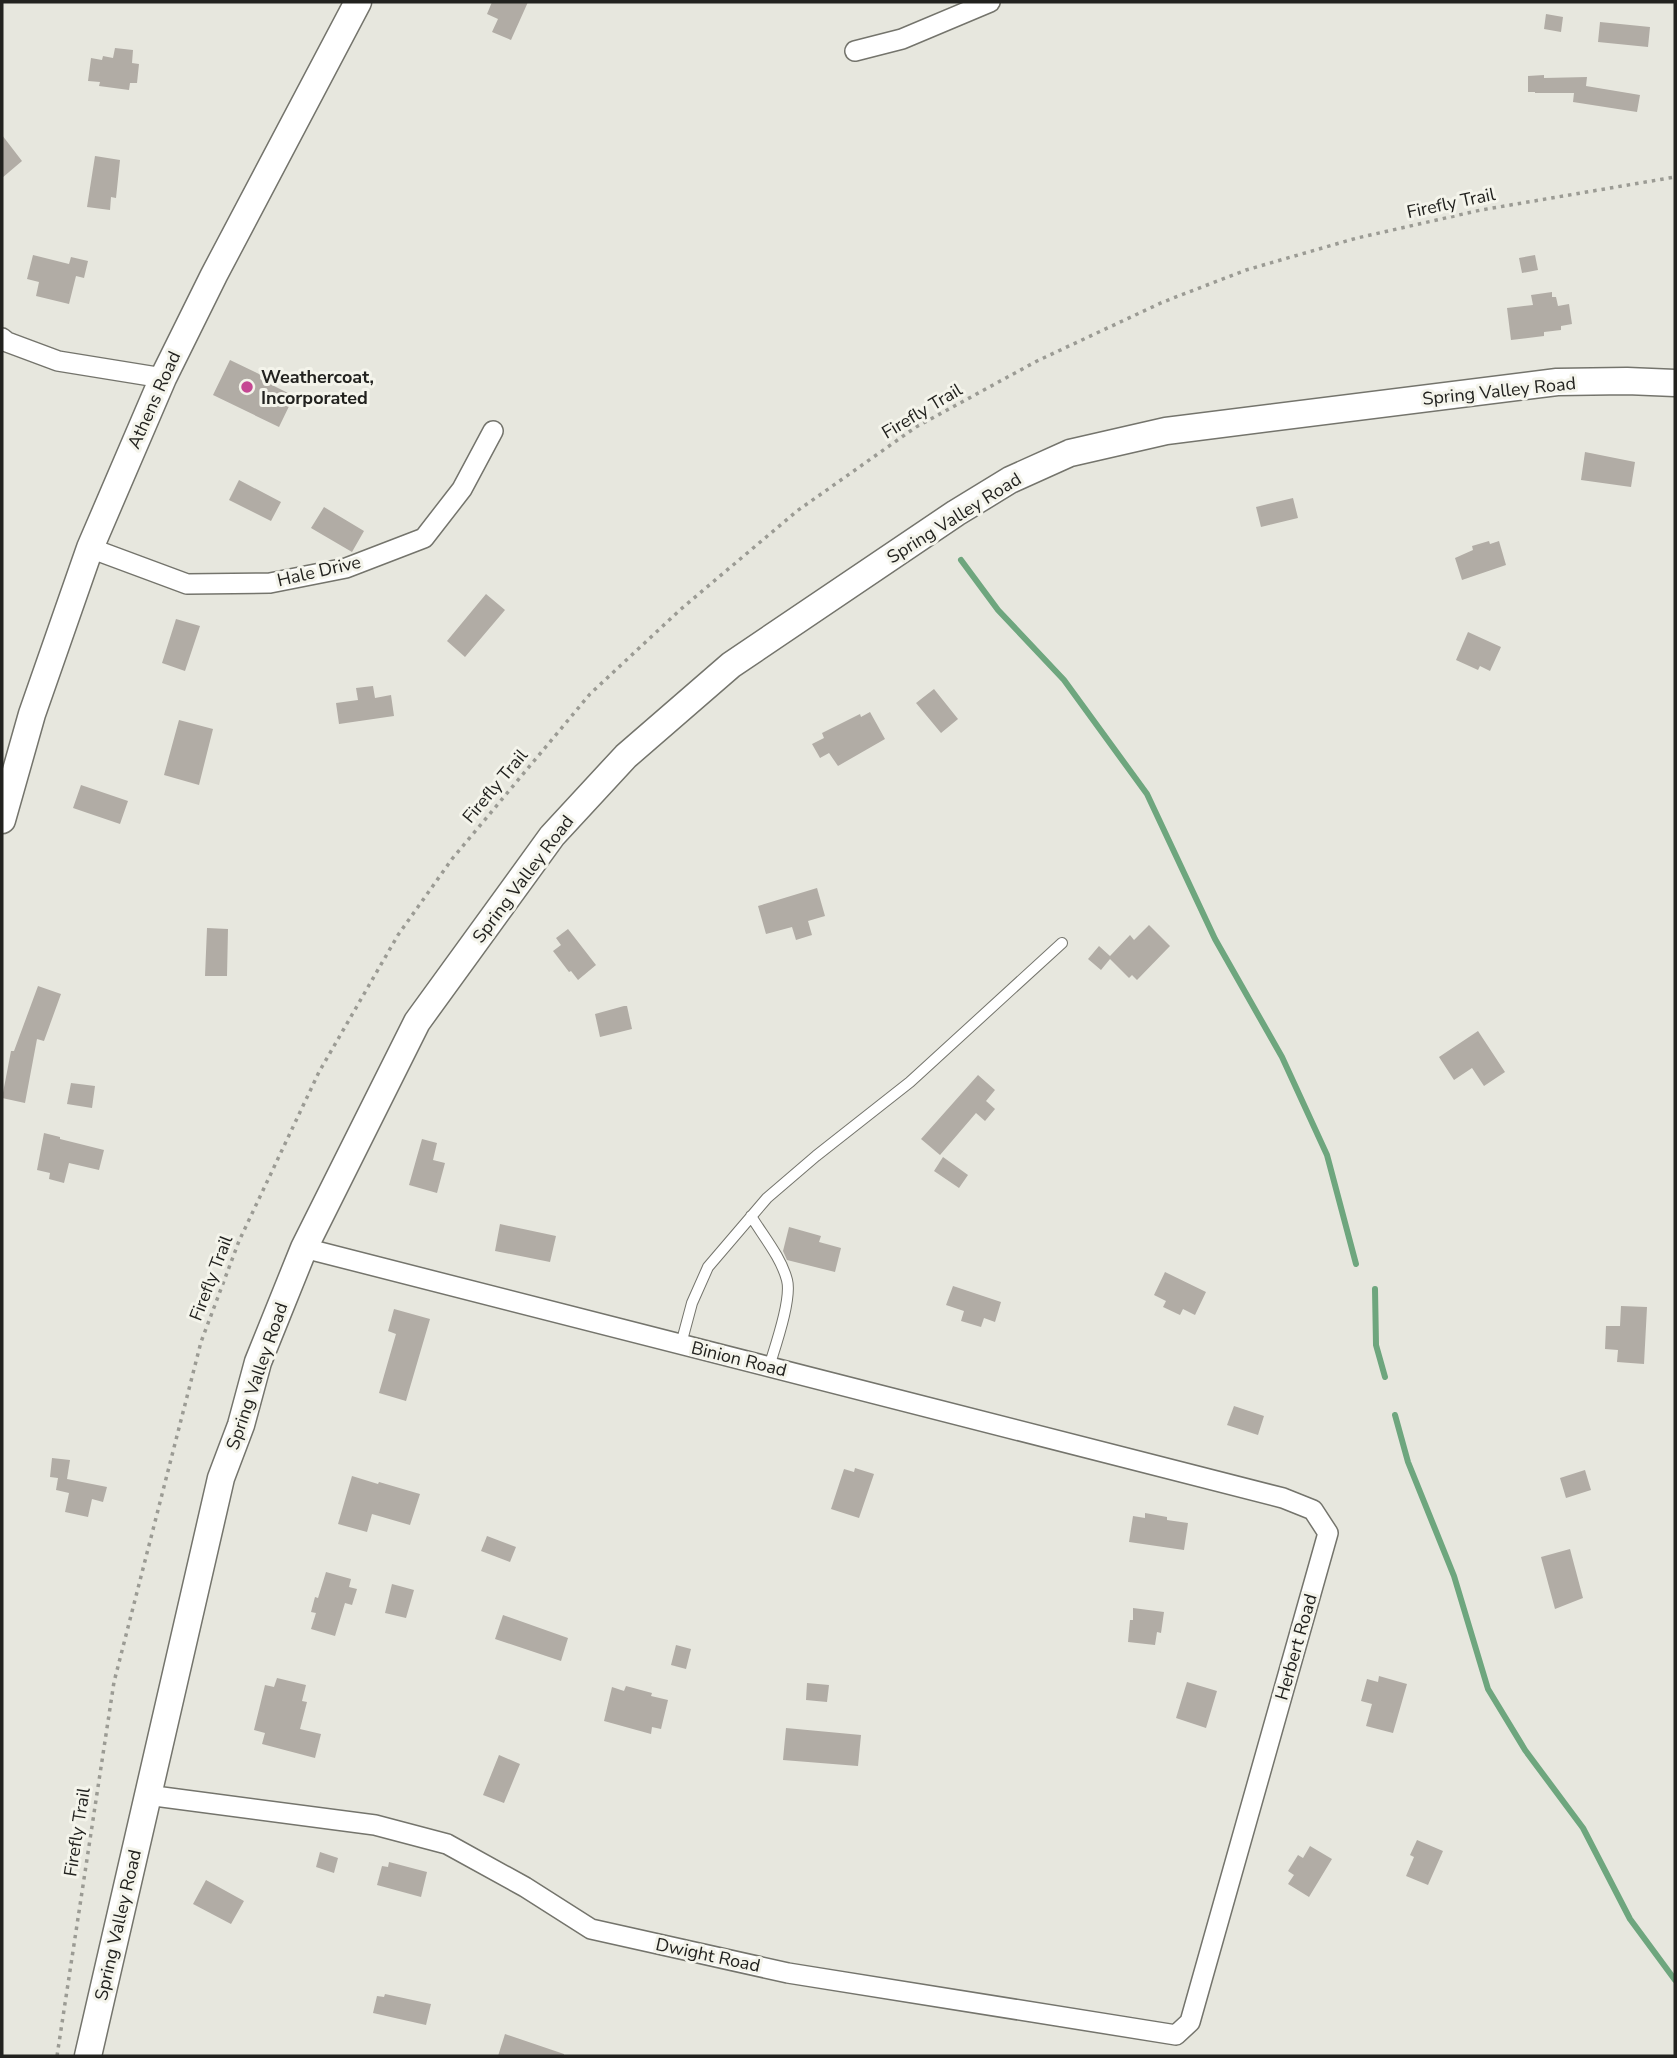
<svg xmlns="http://www.w3.org/2000/svg" width="1677" height="2058" font-family="'Nunito Sans',sans-serif">
	<style>
		.lines { fill: none; stroke-linecap: round; stroke-linejoin: round }
		.stream { stroke: #6ea67e; stroke-width: 6 }
		.building { fill: #b1aca5 }
		.lane-casing { stroke: #74746c; stroke-width: 12 }
		.street-casing { stroke: #74746c; stroke-width: 22 }
		.secondary-casing { stroke: #74746c; stroke-width: 29 }
		.path { stroke: #9b9b94; stroke-width: 3.5; stroke-dasharray: 3.5 5; stroke-linecap: butt }
		.lane { stroke: #fff; stroke-width: 10 }
		.street { stroke: #fff; stroke-width: 19 }
		.secondary { stroke: #fff; stroke-width: 26 }
		.poi-dot { fill: #c54793; stroke: #f4f4eb; stroke-width: 2.5 }
		.labels { text-anchor: middle; stroke-width: 6; stroke-linejoin: round; paint-order: stroke }
		.street-label { font-size: 18px; fill: #22221f; stroke: #f4f4eb }
		.poi-label { font-size: 18px; font-weight: bold; fill: #22221f; stroke: #f4f4eb; text-anchor: start }
	</style>
	<rect width="100%" height="100%" fill="#e7e7de"/>
	<g class="lines">
		<path class="stream" d="M961,560L998,610L1064,680L1147,794L1215,939L1282,1057L1327,1155L1356,1264
			M1375,1289L1376,1345L1385,1377
			M1395,1415L1408,1462L1454,1576L1488,1689L1525,1750L1583,1828L1630,1919L1675,1980"/>
	</g>
	<path class="building" d="M492,2H528L511,40L492,32L498,19L487,14Z
		M1546,14L1563,17L1561,32L1544,29Z
		M1600,22L1650,27L1648,47L1598,42Z
		M115,48L133,50L132,63L139,64L137,83H130L129,90L99,86L100,82L88,81L91,58L102,60L103,56L113,58Z
		M1544,75V78L1587,77L1586,86L1640,95L1637,112L1573,102L1574,93H1535V92H1528V76Z
		M2,135L22,161L2,178Z
		M95,156L120,160L116,198L111,197L110,210L87,207Z
		M33,255L69,264L71,257L88,261L84,278L76,276L69,304L36,296L39,282L27,279Z
		M1535,255L1538,270L1522,273L1519,258Z
		M1552,292V297H1556L1558,306L1569,304L1572,324L1561,326V330L1544,332V336L1511,340L1507,308L1533,305L1531,295Z
		M230,360L261,375L260,379L294,396L279,427L213,395Z
		M1585,452L1635,462L1631,487L1581,480Z
		M239,480L281,502L271,521L229,500Z
		M1293,498L1298,518L1261,527L1256,507Z
		M324,507L364,531L352,552L311,528Z
		M1489,541L1490,544L1499,541L1506,565L1462,580L1455,558L1473,550L1472,546Z
		M486,594L505,610L465,657L447,641Z
		M176,619L200,626L185,671L162,663Z
		M1468,632L1501,647L1490,671L1480,666L1478,670L1456,660Z
		M373,686L375,698L391,695L394,716L339,724L336,703L358,700L356,688Z
		M934,689L958,719L941,733L916,703Z
		M870,712L885,739L838,766L829,753L820,758L812,744L824,738L822,733L860,714L861,717Z
		M179,720L213,729L199,785L164,775Z
		M81,785L128,801L120,824L73,808Z
		M817,888L825,916L808,921L812,935L796,940L792,927L766,934L758,906Z
		M1149,925L1170,946L1137,980L1132,975L1129,978L1110,959L1101,970L1088,959L1099,946L1110,956L1130,935L1134,940Z
		M207,928L228,929L227,976H205Z
		M568,929L596,965L578,980L571,971L569,972L553,951L561,945L556,938Z
		M38,986L61,994L44,1041L37,1039L25,1103L2,1098L11,1051H14Z
		M624,1006H627L632,1029L600,1037L595,1014Z
		M1478,1031L1505,1072L1484,1086L1472,1068L1454,1080L1439,1057Z
		M978,1075L995,1090L986,1101L995,1109L985,1121L976,1113L940,1155L921,1139Z
		M71,1083L95,1086L92,1108L67,1104Z
		M44,1133L60,1137V1139L104,1150L99,1170L69,1163L64,1183L49,1179L50,1173L37,1170Z
		M422,1139L437,1143L433,1160L445,1163L437,1193L409,1185Z
		M943,1157L968,1175L959,1188L934,1171Z
		M500,1224L556,1236L550,1262L495,1251Z
		M789,1227L821,1236L819,1242L841,1248L835,1272L787,1260L783,1251Z
		M1165,1272L1206,1292L1195,1315L1183,1309L1180,1315L1163,1307L1166,1301L1154,1295Z
		M953,1286L1001,1302L995,1322L984,1318L981,1327L961,1321L964,1311L946,1305Z
		M1621,1306L1647,1307L1644,1364L1617,1362L1618,1350L1605,1349L1606,1326H1620Z
		M394,1309L430,1319L406,1401L379,1393L396,1334L388,1331Z
		M1234,1406L1264,1416L1258,1435L1227,1425Z
		M52,1458L70,1460L67,1479L107,1487L103,1502L92,1499L88,1517L65,1512L69,1493L56,1490L58,1478L50,1477Z
		M855,1468L874,1474L859,1518L831,1509L844,1469L854,1472Z
		M1585,1470L1591,1490L1566,1498L1560,1478Z
		M352,1476L378,1484L379,1482L420,1494L410,1525L372,1514L367,1532L338,1524Z
		M1145,1513L1167,1517V1520L1188,1523L1184,1550L1129,1542L1133,1516L1145,1518Z
		M487,1536L516,1547L510,1562L481,1551Z
		M1570,1549L1583,1598L1555,1609L1541,1557Z
		M326,1572L351,1579L349,1587L357,1589L352,1605L345,1603L335,1636L311,1629L316,1613L311,1612L315,1597L318,1598Z
		M392,1584L414,1590L406,1618L385,1613Z
		M1133,1608L1164,1612L1161,1633L1157,1632L1155,1645L1128,1642L1130,1620H1133Z
		M503,1615L568,1638L561,1661L495,1639Z
		M676,1645L691,1649L686,1669L671,1665Z
		M1379,1676L1407,1684L1393,1733L1366,1726L1372,1704L1361,1701L1367,1679L1378,1682Z
		M277,1678L306,1685L302,1701L307,1702L300,1729L321,1734L315,1758L262,1744L265,1733L254,1730L265,1685L274,1687Z
		M1187,1682L1217,1691L1206,1728L1176,1718Z
		M807,1683L829,1685L827,1702L806,1700Z
		M626,1686L652,1693L651,1696L668,1700L661,1729L652,1727L651,1734L604,1721L612,1687L624,1691Z
		M786,1728L861,1735L858,1766L783,1760Z
		M499,1755L520,1764L504,1803L483,1795Z
		M1417,1840L1443,1851L1428,1885L1406,1876L1414,1857L1410,1855Z
		M1310,1846L1332,1859L1309,1897L1288,1884L1294,1875L1288,1871L1298,1855L1303,1858Z
		M320,1852L338,1858L334,1873L316,1867Z
		M389,1862L427,1872L421,1897L377,1885L382,1866L388,1867Z
		M206,1880L244,1901L231,1924L193,1904Z
		M385,1994L431,2004L426,2025L373,2013L377,1996L384,1997Z
		M505,2034L564,2054V2056H498Z"/>
	<g class="lines">
		<defs>
			<path id="lane" d="M751,1216C763,1236 781,1257 787,1280C792,1299 775,1347 769,1367
				M681,1344L692,1303L708,1267L767,1198L816,1156L910,1082L1062,943"/>
			<path id="street" d="M855,51L902,39L990,2
				M2,338L7,342L58,361L163,378
				M90,548L187,584L270,583L346,568L424,538L462,489L493,431
				M147,1795L375,1825L447,1844L525,1887L591,1929L788,1973L1176,2035L1190,2022L1328,1533L1313,1510L1283,1498L304,1248"/>
			<path id="secondary" d="M2,820L32,714L90,548L163,378L214,275L358,2
				M88,2056L221,1478L241,1425L258,1362L304,1248L417,1022L552,836L626,756L731,665L956,513L1010,480L1070,453L1166,431L1557,382L1627,381L1675,383"/>
		</defs>
		<use href="#lane" class="lane-casing"/>
		<use href="#street" class="street-casing"/>
		<use href="#secondary" class="secondary-casing"/>
		<path class="path" d="M57,2056L114,1682L201,1342L239,1241L319,1072L398,935L452,859L590,694L681,609L797,511L916,427L1037,361L1163,302L1246,270L1357,238L1481,210L1675,177"/>
		<use href="#lane" class="lane"/>
		<use href="#street" class="street"/>
		<use href="#secondary" class="secondary"/>
	</g>
	<circle class="poi-dot" cx="247" cy="387" r="7"/>
	<g class="labels">
		<g class="street-label">
			<text transform="translate(1451 203) rotate(-12)" y="6">Firefly Trail</text>
			<text transform="translate(1499 391) rotate(-6)" y="6">Spring Valley Road</text>
			<text transform="translate(154 400) rotate(-66)" y="6">Athens Road</text>
			<text transform="translate(922 411) rotate(-31)" y="6">Firefly Trail</text>
			<text transform="translate(954 518) rotate(-32)" y="6">Spring Valley Road</text>
			<text transform="translate(319 571) rotate(-13)" y="6">Hale Drive</text>
			<text transform="translate(495 786) rotate(-50)" y="6">Firefly Trail</text>
			<text transform="translate(523 879) rotate(-53)" y="6">Spring Valley Road</text>
			<text transform="translate(211 1278) rotate(-69)" y="6">Firefly Trail</text>
			<text transform="translate(739 1359) rotate(14)" y="6">Binion Road</text>
			<text transform="translate(257 1376) rotate(-71)" y="6">Spring Valley Road</text>
			<text transform="translate(1296 1647) rotate(-74)" y="6">Herbert Road</text>
			<text transform="translate(77 1832) rotate(-81)" y="6">Firefly Trail</text>
			<text transform="translate(118 1925) rotate(-77)" y="6">Spring Valley Road</text>
			<text transform="translate(708 1955) rotate(12)" y="6">Dwight Road</text>
		</g>
		<g class="poi-label">
			<text x="261" y="383">Weathercoat,<tspan x="261" dy="21">Incorporated</tspan></text>
		</g>
	</g>
	<rect width="1677" height="2058" fill="none" stroke="#22221f" stroke-width="7"/>
</svg>
